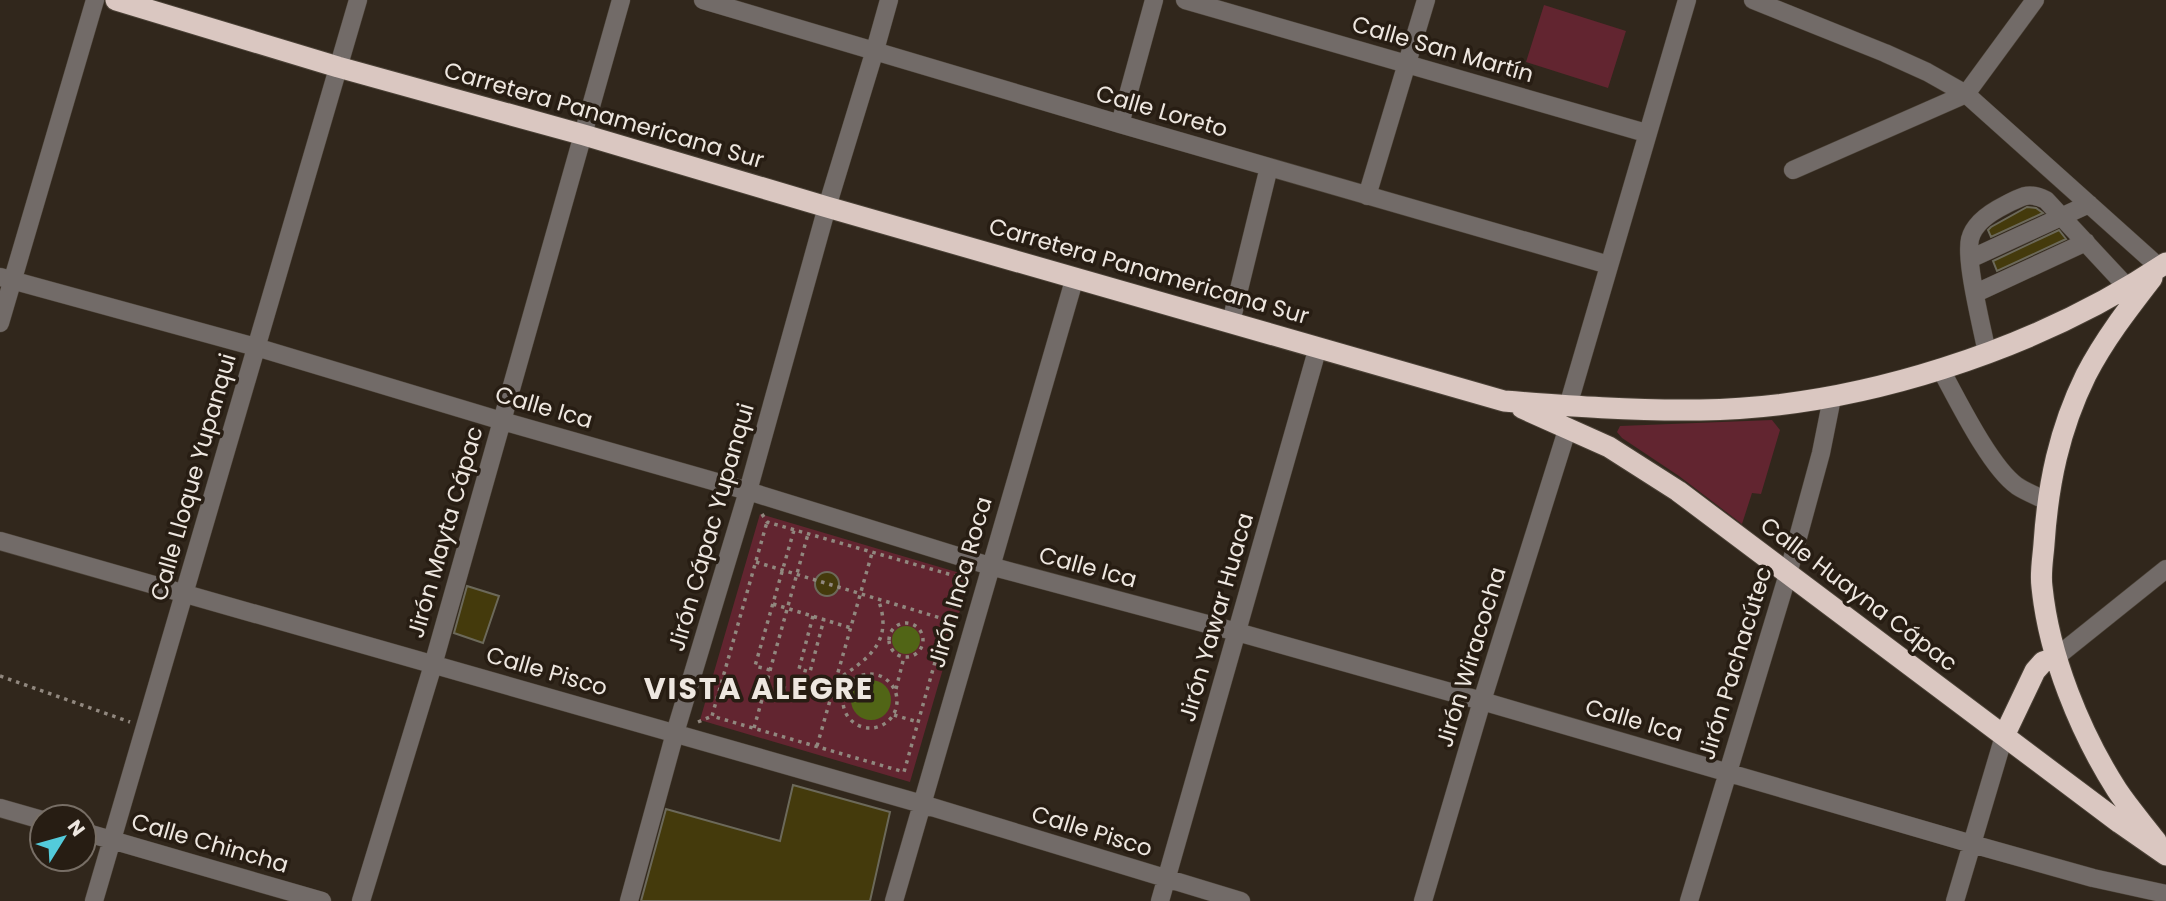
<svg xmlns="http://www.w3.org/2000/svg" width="2166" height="901" font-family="Poppins,sans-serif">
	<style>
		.green { fill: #622530 }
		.water { fill: #516516 }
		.building { fill: #443a0c; stroke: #6c695a; stroke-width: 2 }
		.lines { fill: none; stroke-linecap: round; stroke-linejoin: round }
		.minor-casing { stroke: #4b4237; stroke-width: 19 }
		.highway-casing { stroke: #4b4237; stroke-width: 23 }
		.path { stroke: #91887f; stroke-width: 3.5; stroke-dasharray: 3.5 5; stroke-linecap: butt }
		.minor { stroke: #726b68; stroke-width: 18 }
		.highway { stroke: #dac7c1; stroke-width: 21 }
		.labels { text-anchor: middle; stroke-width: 7; stroke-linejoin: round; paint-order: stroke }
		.street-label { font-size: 23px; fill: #eee7e0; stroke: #271d13 }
		.district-label { font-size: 30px; font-weight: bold; letter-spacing: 2px; fill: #eee7e0; stroke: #271d13 }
	</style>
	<rect width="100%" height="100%" fill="#31271c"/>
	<path class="green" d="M1544,5L1626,31L1608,88L1526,62Z
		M1772,420L1780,430L1761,494L1752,493L1742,524L1679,476L1622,438L1617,432L1620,426Z
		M760,514L970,576L910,782L700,720Z"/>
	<path class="water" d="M892 640a14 14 0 1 1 28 0a14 14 0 1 1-28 0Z
		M851 700a20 20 0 1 1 40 0a20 20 0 1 1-40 0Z"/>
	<path class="building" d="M2027,207L2036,208L2043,213L1991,237L1988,230L1991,227Z
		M2059,230L2066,239L1997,271L1993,261Z
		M815 584a12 12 0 1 1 24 0a12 12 0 1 1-24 0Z
		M467,586L499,596L483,643L454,633Z
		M793,785L890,812L870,901H641L666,809L780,841Z"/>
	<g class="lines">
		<defs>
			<path id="minor" d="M703,0L1120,124L1609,265
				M1185,0L1646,133
				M1753,0L1885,53L1927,72L1966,94L2159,267
				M1120,124L1154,0
				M1793,170L1966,94L2035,0
				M1367,196L1426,0
				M1970,259L2089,204
				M0,277L256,347L502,421L748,491L990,566L1237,632L1482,701L1972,844L2093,878L2166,894
				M1976,293L2086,242
				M1231,322L1269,167
				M0,323L95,0
				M1987,353C1982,327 1965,261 1970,239C1974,223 1991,212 2005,205C2021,197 2028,191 2046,200L2127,287
				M1940,368C1957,399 1990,467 2017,486C2026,492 2037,496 2047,501
				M1568,406L1687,0
				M0,541L922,804L1241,901
				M2055,658L2166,569
				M0,808L42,820
				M84,832L322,901
				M94,901L358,0
				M361,901L433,665L621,0
				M629,901L675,733L748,491L827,207L875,50L889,0
				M894,901L1075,277
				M1160,901L1318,347
				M1423,901L1482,701L1568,427
				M1689,901L1788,574L1821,453L1832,398
				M1955,901L2004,736"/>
			<path id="highway" d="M116,0L338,67L584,135L827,207L1504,401C1569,406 1635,411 1700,410C1857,408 2036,350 2166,263
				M2152,278C2128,309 2104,340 2086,375C2059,430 2048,484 2044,544C2043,558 2040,573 2042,587C2049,656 2080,732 2117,790C2129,808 2143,824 2156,841
				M1522,408L1609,447L1678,491L2120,823L2166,855
				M2004,736L2035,671L2043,662L2055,658"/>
		</defs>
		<use href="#minor" class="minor-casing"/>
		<use href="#highway" class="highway-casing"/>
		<path class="path" d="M762,514L767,522L959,577L904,772L712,716L767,522
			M756,562L947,620
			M773,604L851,628
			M813,616L799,669L810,672L824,619
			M889 640a17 17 0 1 1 34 0a17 17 0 1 1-34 0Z
			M770,670L755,666L794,530
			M843 701a27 27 0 1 1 54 0a27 27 0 1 1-54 0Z
			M0,676L130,722
			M836,680C869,659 894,641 878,599
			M766,683L830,700
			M896,689L904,657
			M894,715L918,722
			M698,722L712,716
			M754,728L808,534
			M817,746L872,553"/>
		<use href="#minor" class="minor"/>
		<use href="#highway" class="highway"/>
	</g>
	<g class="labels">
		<g class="street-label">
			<text transform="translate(1443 49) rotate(16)" y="8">Calle San Martín</text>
			<text transform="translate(1162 111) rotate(16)" y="8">Calle Loreto</text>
			<text transform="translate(604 115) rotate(16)" y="8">Carretera Panamericana Sur</text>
			<text transform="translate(1149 271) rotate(16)" y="8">Carretera Panamericana Sur</text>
			<text transform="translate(544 407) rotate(16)" y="8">Calle Ica</text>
			<text transform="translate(193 477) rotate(-74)" y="8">Calle Lloque Yupanqui</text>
			<text transform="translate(711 527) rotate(-74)" y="8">Jirón Cápac Yupanqui</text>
			<text transform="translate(445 532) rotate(-74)" y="8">Jirón Mayta Cápac</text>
			<text transform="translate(1088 567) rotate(15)" y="8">Calle Ica</text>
			<text transform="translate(960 582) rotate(-74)" y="8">Jirón Inca Roca</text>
			<text transform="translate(1859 594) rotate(37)" y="8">Calle Huayna Cápac</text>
			<text transform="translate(1216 617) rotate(-74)" y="8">Jirón Yawar Huaca</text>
			<text transform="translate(1471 657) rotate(-73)" y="8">Jirón Wiracocha</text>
			<text transform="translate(1735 663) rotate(-73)" y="8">Jirón Pachacútec</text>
			<text transform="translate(547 671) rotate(16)" y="8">Calle Pisco</text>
			<text transform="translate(1634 720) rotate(16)" y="8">Calle Ica</text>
			<text transform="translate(1092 831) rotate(17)" y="8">Calle Pisco</text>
			<text transform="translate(210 843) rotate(16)" y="8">Calle Chincha</text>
		</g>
		<g class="district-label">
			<text x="759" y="699">VISTA ALEGRE</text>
		</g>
	</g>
	<g transform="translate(63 838) rotate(53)"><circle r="33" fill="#271d13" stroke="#776e65" stroke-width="2"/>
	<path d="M0-5L12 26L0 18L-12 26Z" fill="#53cbdb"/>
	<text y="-10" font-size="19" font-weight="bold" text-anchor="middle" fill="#eee7e0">N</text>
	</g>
</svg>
